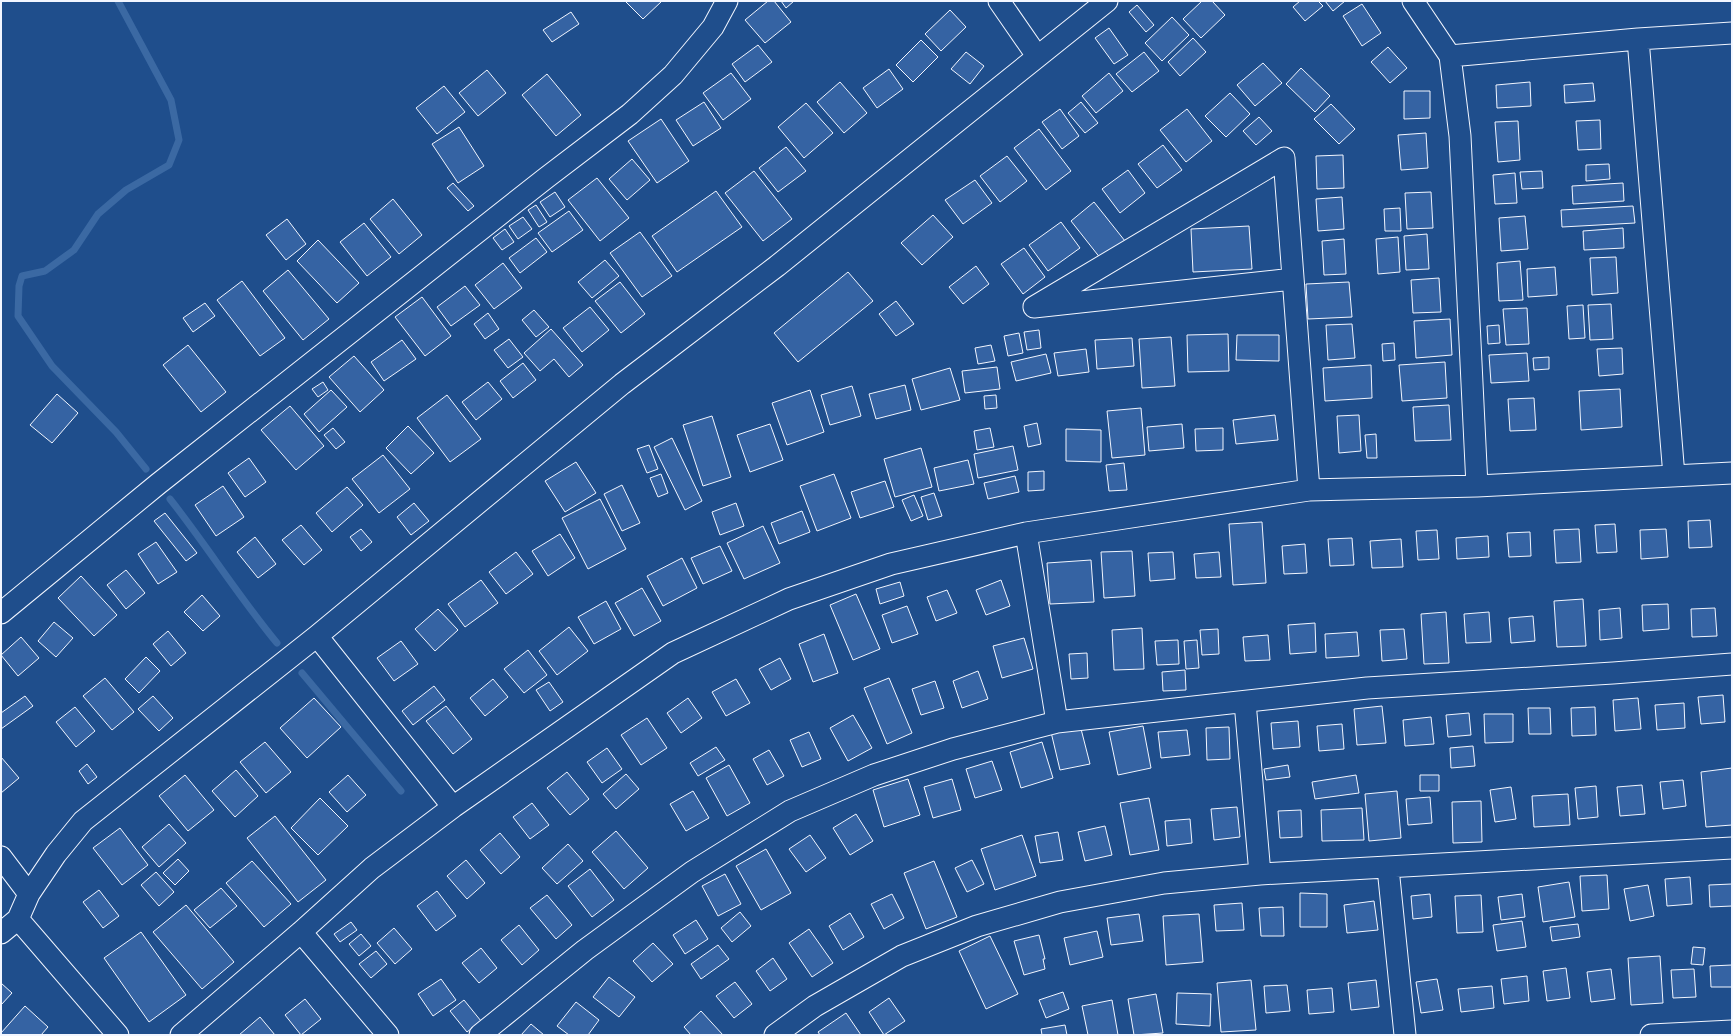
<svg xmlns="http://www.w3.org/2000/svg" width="1733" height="1036" font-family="'Nunito Sans',sans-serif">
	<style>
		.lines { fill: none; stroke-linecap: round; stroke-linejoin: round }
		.stream { stroke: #3b69a3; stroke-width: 7 }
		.building { fill: #3563a3; stroke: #f2f6ff }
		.street-casing { stroke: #f2f6ff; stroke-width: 23 }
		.street { stroke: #1f4e8c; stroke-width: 21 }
	</style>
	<rect width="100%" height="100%" fill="#1f4e8c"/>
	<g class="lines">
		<path class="stream" d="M118,1L171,100L179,140L169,165L126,190L98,214L74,250L45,271L22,276L19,286L18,316L52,366L116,432L146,469
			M170,499C207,546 239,597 277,643
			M302,673L401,791"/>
	</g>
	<path class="building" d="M625,1H662L643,19Z
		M768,1H774L791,22L765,43L745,20Z
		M781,1H794L786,8Z
		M1202,1H1212L1225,15L1201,38L1183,19Z
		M1300,1H1318L1323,6L1305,21L1293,7Z
		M1325,1H1345L1333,11Z
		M1362,4L1381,33L1362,46L1343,16Z
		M1137,5L1154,25L1146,32L1129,12Z
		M950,10L966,27L941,51L925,34Z
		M571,12L579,24L552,42L543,30Z
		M1172,17L1189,35L1162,61L1145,43Z
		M1109,28L1128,55L1114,64L1095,38Z
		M1193,38L1206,52L1180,76L1168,62Z
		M921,40L938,57L913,82L896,65Z
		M758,45L772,62L745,82L732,64Z
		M1388,47L1407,68L1390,83L1371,62Z
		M966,52L984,66L970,84L951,69Z
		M1144,52L1159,71L1132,92L1116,74Z
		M1263,63L1282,83L1255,106L1237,85Z
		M1301,68L1330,96L1315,112L1286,84Z
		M889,69L903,89L877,108L863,88Z
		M487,70L506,93L478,116L459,93Z
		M731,73L751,99L723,120L703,93Z
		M1109,73L1123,91L1096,113L1082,96Z
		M547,74L581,115L556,136L522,95Z
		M840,82L867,113L844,133L817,102Z
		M1530,82L1531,106L1497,108L1496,85Z
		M1593,83L1595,101L1565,103L1564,85Z
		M444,86L465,112L437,134L416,108Z
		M1404,91H1430V118L1404,119Z
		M1230,93L1250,114L1226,137L1205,116Z
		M704,102L721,128L693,146L676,120Z
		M1081,102L1098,123L1085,133L1068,113Z
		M806,103L833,133L804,158L778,127Z
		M1331,104L1355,129L1339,144L1314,119Z
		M1060,109L1079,136L1062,149L1042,122Z
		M1187,109L1212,141L1186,162L1160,130Z
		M1259,117L1272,131L1256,145L1243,131Z
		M661,119L689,161L657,183L628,141Z
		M1600,120L1601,149L1578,150L1576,121Z
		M1518,121L1520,160L1498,162L1495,122Z
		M459,127L484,166L458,183L432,144Z
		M1039,129L1071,171L1046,190L1014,148Z
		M1426,133L1428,168L1401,170L1398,135Z
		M1163,145L1182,170L1157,188L1138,164Z
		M786,147L806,171L778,192L759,168Z
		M1343,155L1344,188L1317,189L1316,156Z
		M1007,156L1027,181L1000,202L980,176Z
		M632,159L650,180L627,200L609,179Z
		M1609,164L1610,179L1586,181V165Z
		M1128,170L1145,193L1120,213L1102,189Z
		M754,171L792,219L763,241L725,193Z
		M1542,171L1543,188L1522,189L1520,172Z
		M1515,173L1517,203L1495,204L1493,175Z
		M597,178L629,218L600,241L568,200Z
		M975,180L992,203L963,224L945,200Z
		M453,183L474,206L468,211L447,188Z
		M1623,183L1624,201L1573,204L1572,186Z
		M716,191L742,227L677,272L652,236Z
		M555,192L565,207L550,217L540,202Z
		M1431,192L1433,228L1407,229L1405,193Z
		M1342,197L1344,229L1318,231L1316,199Z
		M393,199L422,235L399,254L370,219Z
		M1094,202L1125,241L1101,259L1071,221Z
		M536,205L547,222L539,227L528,210Z
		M1633,206L1635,223L1562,227L1561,210Z
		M1400,208L1401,231H1385L1384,209Z
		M569,211L583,230L552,252L538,233Z
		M933,215L953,237L922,265L901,243Z
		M1525,216L1528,249L1501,251L1499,218Z
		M523,217L532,229L518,239L509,226Z
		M287,219L306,244L286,260L266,235Z
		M1061,222L1080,248L1048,271L1029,245Z
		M364,223L391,257L367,276L340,242Z
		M1249,226L1252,269L1193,272L1191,229Z
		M1623,228L1624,248L1584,250L1583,231Z
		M505,229L514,242L502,250L493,238Z
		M640,232L672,276L642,297L610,253Z
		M1427,234L1429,269L1406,270L1404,236Z
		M1398,237L1400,272L1378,274L1376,239Z
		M536,238L547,252L520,273L509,258Z
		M1344,239L1346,274L1324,275L1322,241Z
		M318,240L359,283L337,303L297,261Z
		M1024,248L1045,277L1023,294L1001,264Z
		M1616,257L1618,293L1592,295L1590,258Z
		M605,260L619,276L592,298L578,282Z
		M1520,261L1523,300L1499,301L1497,263Z
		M503,263L522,288L494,309L475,285Z
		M976,266L989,284L963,304L949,287Z
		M1555,267L1557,295L1528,297L1527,269Z
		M288,270L329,319L303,340L263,291Z
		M848,272L873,301L798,362L774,333Z
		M1439,278L1441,312L1413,313L1411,280Z
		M242,281L285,338L260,356L217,300Z
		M620,282L645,314L621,333L595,301Z
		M1349,282L1352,317L1308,319L1306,284Z
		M465,286L480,305L451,326L437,307Z
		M422,297L451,336L425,356L395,317Z
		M896,301L914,324L896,336L879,314Z
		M205,303L215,316L193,332L183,318Z
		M1611,304L1613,339L1590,340L1588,305Z
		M1583,305L1585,338L1569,339L1567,306Z
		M590,307L609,330L582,352L563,328Z
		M1527,308L1529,344L1506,345L1503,309Z
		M534,310L549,327L536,337L522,320Z
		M488,313L499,329L485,339L474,324Z
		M1450,319L1452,355L1416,358L1414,321Z
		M1352,324L1355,358L1328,360L1326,325Z
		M1499,325L1500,343L1488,344L1487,326Z
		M551,329L583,365L569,377L554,359L540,371L524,353Z
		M1039,330L1041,348L1027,350L1024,332Z
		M1019,333L1023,353L1008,356L1004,336Z
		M1228,334L1229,371L1188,372L1187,335Z
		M1237,335H1279V361L1236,360Z
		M1171,337L1175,386L1142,388L1139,339Z
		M1132,338L1134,366L1097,369L1095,340Z
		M509,339L523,357L508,368L494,350Z
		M402,340L416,359L384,381L371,362Z
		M1394,343L1395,360L1383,361L1382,344Z
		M188,345L226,392L201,412L163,365Z
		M991,345L995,361L978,364L975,348Z
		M1622,348L1623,374L1599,376L1597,349Z
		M1086,349L1089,372L1058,376L1054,353Z
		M1527,353L1529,381L1491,383L1489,355Z
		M1046,354L1051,373L1016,381L1011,362Z
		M354,356L384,390L360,412L329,377Z
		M1549,357V369L1534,370L1533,358Z
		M1445,362L1447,398L1402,401L1399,365Z
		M523,363L536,380L513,398L500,381Z
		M1371,365L1372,398L1325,401L1323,368Z
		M997,367L1000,389L965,393L962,371Z
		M950,368L960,400L921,410L912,379Z
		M323,382L328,390L318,397L312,389Z
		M488,382L502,399L476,420L462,402Z
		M905,385L911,410L876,419L869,394Z
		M852,386L861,416L830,425L821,395Z
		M1620,389L1622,427L1581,430L1579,391Z
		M331,390L347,407L319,432L304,414Z
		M810,390L824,432L787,445L772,403Z
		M57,394L78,413L52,443L30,425Z
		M447,395L481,439L450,462L417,418Z
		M996,395L997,408L985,409L984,396Z
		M1534,398L1536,430L1510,431L1508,399Z
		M1449,405L1451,440L1415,441L1413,407Z
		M290,406L324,446L296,470L261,430Z
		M1141,408L1145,455L1112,458L1107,411Z
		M1275,415L1278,440L1236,444L1233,420Z
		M1359,415L1361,451L1339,453L1337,416Z
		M712,416L731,477L703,486L683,425Z
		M1037,423L1041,444L1028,447L1024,426Z
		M770,424L783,460L750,472L737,435Z
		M1182,424L1184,448L1149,451L1147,427Z
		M408,426L434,453L411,474L386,448Z
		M333,428L345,442L336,449L324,435Z
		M990,428L994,447L977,450L974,431Z
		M1223,428V450L1196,451L1195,429Z
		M1066,429L1101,430V462L1066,461Z
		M1376,434L1377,458H1367L1365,435Z
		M672,438L702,501L685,510L654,447Z
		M649,445L658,469L647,473L637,449Z
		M1013,446L1018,470L978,478L974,454Z
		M921,448L932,487L895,497L884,459Z
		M383,455L410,489L379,513L352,479Z
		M249,458L266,482L245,497L228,473Z
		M968,460L974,484L939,491L934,468Z
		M576,462L596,493L565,512L545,481Z
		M1124,463L1127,490L1109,491L1106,465Z
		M1044,471V490L1028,491V472Z
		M661,474L668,493L658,497L650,478Z
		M834,474L851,518L817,531L800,486Z
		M1015,476L1019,492L988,499L984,483Z
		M885,481L894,507L860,518L851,492Z
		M622,485L640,523L622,531L604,494Z
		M223,486L244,517L216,536L195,505Z
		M347,487L363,505L332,532L316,513Z
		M934,493L942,516L928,520L921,497Z
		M914,495L923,516L911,521L902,500Z
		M600,499L626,549L588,569L562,518Z
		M414,503L429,521L411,535L397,517Z
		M736,503L744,526L720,535L712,512Z
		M802,511L810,532L779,544L771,523Z
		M165,513L197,553L186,561L154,521Z
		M1710,520L1712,547L1689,548L1688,521Z
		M1262,522L1266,583L1233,585L1229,524Z
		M1615,524L1617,552L1597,553L1595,525Z
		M301,525L322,550L304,565L282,540Z
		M763,526L780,563L744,579L727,543Z
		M361,529L372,542L361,551L350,537Z
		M1579,529L1581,562L1556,563L1554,530Z
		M1666,529L1668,557L1641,559L1640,530Z
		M1437,530L1439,559L1418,560L1416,531Z
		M1530,532L1531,556L1509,557L1507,533Z
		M560,534L575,558L548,576L532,551Z
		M1488,536L1489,557L1457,559L1456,538Z
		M255,537L276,564L258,578L237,552Z
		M1352,538L1354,565L1330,566L1328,539Z
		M1401,539L1403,567L1372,568L1370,541Z
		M156,542L177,572L158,584L138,554Z
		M1305,544L1307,573L1284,574L1282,546Z
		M720,546L732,571L703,584L691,558Z
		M1132,551L1135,596L1104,598L1101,552Z
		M516,552L533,574L506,594L489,572Z
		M1173,552L1175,579L1150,581L1148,553Z
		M1219,552L1221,577L1196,578L1194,554Z
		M682,558L697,588L663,606L647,576Z
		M1091,560L1094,602L1050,604L1047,563Z
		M126,570L145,593L126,609L107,585Z
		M81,576L117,615L94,636L58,598Z
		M481,580L498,603L465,627L448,604Z
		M1001,580L1010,606L986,615L976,590Z
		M900,582L904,596L880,604L876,589Z
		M642,588L661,621L634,636L615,603Z
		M947,590L957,613L936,621L927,597Z
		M856,594L880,649L853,660L830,605Z
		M202,595L220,616L203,631L184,612Z
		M1583,599L1586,646L1557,647L1554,601Z
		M606,601L621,629L594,644L578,617Z
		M1668,604L1669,629L1643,631L1642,605Z
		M907,606L918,634L892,643L882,615Z
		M1620,608L1622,638L1600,640L1599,610Z
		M1715,608L1717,636L1692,637L1691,609Z
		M438,609L458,630L435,651L415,629Z
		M1446,612L1449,663L1424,664L1421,614Z
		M1489,612L1491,642L1466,643L1464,614Z
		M1533,616L1535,641L1511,643L1509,618Z
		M54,622L73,638L56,657L38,641Z
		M1315,623L1316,652L1290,654L1288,625Z
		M569,627L588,651L557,675L539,651Z
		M1142,628L1144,669L1114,670L1112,630Z
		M1218,629L1219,654L1202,655L1200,630Z
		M1404,629L1407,659L1382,661L1380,630Z
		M168,631L186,653L171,666L153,644Z
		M1357,632L1359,656L1326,658L1325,634Z
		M824,634L838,673L813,682L799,644Z
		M1268,635L1270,660L1245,661L1243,637Z
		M21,637L39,658L18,676L1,655Z
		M1024,638L1033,669L1002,678L993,646Z
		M1178,640L1179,664L1157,665L1155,641Z
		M1197,640L1199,668L1186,669L1184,641Z
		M401,641L418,664L394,681L377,658Z
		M528,650L547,675L524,693L504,669Z
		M1087,653L1088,678L1071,679L1069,654Z
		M146,657L160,671L139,693L125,679Z
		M780,658L791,679L771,690L759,669Z
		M1185,670L1186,690L1163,691L1162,672Z
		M978,671L988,699L962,708L953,681Z
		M105,678L134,712L112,730L83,696Z
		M889,678L912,733L887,744L864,688Z
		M493,679L508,697L485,716L470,698Z
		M736,679L750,703L726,716L712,692Z
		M935,681L944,708L921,715L912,689Z
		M549,682L563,702L550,711L536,690Z
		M434,686L445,700L413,725L402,711Z
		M1723,695L1725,722L1701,724L1698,697Z
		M25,696L33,706L1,729V713Z
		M153,696L173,718L159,731L138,709Z
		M314,698L341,727L307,758L280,728Z
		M688,698L702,718L681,733L667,713Z
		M1638,698L1641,729L1615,731L1613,700Z
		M1684,703L1685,728L1657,730L1655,705Z
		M446,706L472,739L453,754L426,721Z
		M1382,706L1386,743L1357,745L1354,709Z
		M75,707L95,731L76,747L56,722Z
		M1595,707L1596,735L1572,736L1571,708Z
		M1528,708H1550L1551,734H1529Z
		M1469,713L1471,735L1448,737L1446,715Z
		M1484,714H1513V742L1485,743Z
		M853,715L872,748L848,761L830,728Z
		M1431,717L1434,744L1405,746L1403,720Z
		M647,718L667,748L641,765L621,735Z
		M1298,721L1300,747L1273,749L1271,723Z
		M1342,724L1344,749L1319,751L1317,726Z
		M1080,725L1090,764L1060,770L1051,732Z
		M1143,726L1151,768L1118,775L1109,732Z
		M1229,727L1230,759L1207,760L1206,728Z
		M1187,730L1190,755L1161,758L1158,732Z
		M809,732L821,759L802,767L790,740Z
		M265,742L291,772L266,793L240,762Z
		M1042,742L1053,778L1021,788L1010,752Z
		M1473,746L1475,766L1451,768L1450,748Z
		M716,747L725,760L698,776L690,763Z
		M607,748L622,769L602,783L587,762Z
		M769,750L784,776L767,785L753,759Z
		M1,757L19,778L1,793Z
		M992,761L1002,790L975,798L966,769Z
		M87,764L97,777L88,784L79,771Z
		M729,765L750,803L727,816L706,778Z
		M1288,765L1290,777L1266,780L1264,769Z
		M1732,768V825L1706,827L1701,772Z
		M236,770L258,796L235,817L212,791Z
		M567,772L589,799L570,815L547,788Z
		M626,774L639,789L616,809L603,794Z
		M185,775L214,810L188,831L159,796Z
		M348,775L366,795L347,812L329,792Z
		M1356,775L1359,793L1315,799L1312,782Z
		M1420,775H1439V791H1420Z
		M908,779L920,815L884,827L873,790Z
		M952,779L961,810L933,818L924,787Z
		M1683,780L1686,806L1663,809L1660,782Z
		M1642,785L1645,814L1620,816L1617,787Z
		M1596,786L1598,817L1578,819L1575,788Z
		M1511,787L1516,819L1495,822L1490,790Z
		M693,791L709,818L686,831L670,804Z
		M1397,791L1401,838L1369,841L1365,794Z
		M1568,794L1570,825L1534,827L1532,796Z
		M1430,797L1432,823L1408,825L1406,799Z
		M320,798L348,826L318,855L291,828Z
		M1149,798L1159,850L1130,855L1120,803Z
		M1481,801L1482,842L1453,843L1452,802Z
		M532,803L549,825L530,839L513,817Z
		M1237,807L1240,837L1214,840L1211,809Z
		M1362,808L1364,840L1322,841L1321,810Z
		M1301,810L1302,837L1280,838L1278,811Z
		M856,814L873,841L850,855L833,828Z
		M275,816L326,880L298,902L247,838Z
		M1190,819L1192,843L1167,846L1165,821Z
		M169,824L186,843L159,867L142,847Z
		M1105,826L1112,855L1085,861L1078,832Z
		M120,828L148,865L122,885L93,848Z
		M616,831L648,868L624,889L592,852Z
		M1058,832L1063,860L1040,863L1035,836Z
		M500,833L520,857L501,874L480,850Z
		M810,835L826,858L806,872L789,849Z
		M1022,835L1036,876L995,890L981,849Z
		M568,844L583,861L557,884L542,868Z
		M766,849L791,893L761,910L736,866Z
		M178,859L189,871L175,885L163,873Z
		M466,860L485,883L467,899L447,876Z
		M972,860L984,884L967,892L955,868Z
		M252,861L291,904L264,927L226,883Z
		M934,861L957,917L926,929L904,873Z
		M590,869L614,900L592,917L568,886Z
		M156,872L174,892L159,906L141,885Z
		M725,874L741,904L718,916L702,886Z
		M1607,875L1609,909L1582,911L1580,876Z
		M1690,877L1692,904L1667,906L1665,879Z
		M1569,882L1575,917L1543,922L1538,887Z
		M1732,884V906L1710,907L1709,885Z
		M1648,885L1654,916L1630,921L1624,889Z
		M221,888L237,906L210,928L194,910Z
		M99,890L119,916L103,928L83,902Z
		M437,891L456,916L436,931L417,906Z
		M1300,893L1327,894V927H1300Z
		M892,894L904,918L884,929L871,904Z
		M1430,894L1432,917L1413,919L1411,896Z
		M1522,894L1525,917L1501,920L1498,897Z
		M547,895L572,925L556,939L530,908Z
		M1481,895L1483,932L1457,933L1455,896Z
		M1374,901L1378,930L1347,933L1344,905Z
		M1242,903L1244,930L1216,931L1214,905Z
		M186,905L234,962L202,989L153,932Z
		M1283,907L1284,936H1261L1259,908Z
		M740,912L751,926L732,942L721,928Z
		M850,913L864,937L843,950L829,926Z
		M1139,914L1143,941L1111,945L1107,918Z
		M1199,914L1203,962L1166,965L1163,916Z
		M696,920L708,939L685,954L673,935Z
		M1522,921L1526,947L1497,951L1493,925Z
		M351,922L357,930L340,942L334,934Z
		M1578,924L1580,937L1552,941L1550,927Z
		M519,925L539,950L522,965L501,940Z
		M394,928L412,949L395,964L377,943Z
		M809,929L833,963L812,977L789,943Z
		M1097,931L1103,957L1070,965L1064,938Z
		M141,932L186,995L149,1022L104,958Z
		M361,934L371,946L359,956L349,944Z
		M1039,935L1045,959H1043L1045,969L1024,975L1014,941Z
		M990,936L1018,994L986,1009L959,951Z
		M653,943L673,964L652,982L633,961Z
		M718,945L729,959L701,979L691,964Z
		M1693,947L1705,948L1703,965L1691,964Z
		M481,948L497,968L479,983L462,963Z
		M376,951L387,964L371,978L359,964Z
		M1660,956L1663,1003L1631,1005L1628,958Z
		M773,958L787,979L770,991L756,971Z
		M1732,965V987H1711L1710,966Z
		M1566,968L1570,998L1547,1001L1543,971Z
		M1611,969L1615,999L1591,1002L1587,972Z
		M1694,969L1696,997L1673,998L1671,970Z
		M1527,976L1529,1001L1504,1004L1501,979Z
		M609,977L635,997L619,1017L593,997Z
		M441,979L456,1000L433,1016L418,994Z
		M1437,979L1443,1010L1421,1013L1416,982Z
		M1251,980L1256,1030L1221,1032L1217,983Z
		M1376,980L1379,1007L1351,1010L1348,983Z
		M735,982L752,1004L734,1018L716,996Z
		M1,983L12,993L1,1005Z
		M1287,985L1290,1011L1266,1013L1264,986Z
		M1492,986L1494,1008L1461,1012L1458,989Z
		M1332,988L1334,1012L1309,1014L1307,990Z
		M1063,992L1069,1009L1046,1018L1039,1000Z
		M1177,993L1211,994L1210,1026L1176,1024Z
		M1156,994L1163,1033L1134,1035L1128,999Z
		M889,998L905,1021L884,1035L869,1012Z
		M305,999L321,1019L301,1035L285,1015Z
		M464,1000L481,1021L467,1032L450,1011Z
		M1112,1000L1118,1035H1088L1082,1006Z
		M576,1002L599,1020L588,1035H569L557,1026Z
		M25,1006L48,1027L41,1035H1V1033Z
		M701,1011L723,1035H691L684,1027Z
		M846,1013L861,1035H820L818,1032Z
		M260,1017L275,1035H239Z
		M531,1024L544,1035H521Z
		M1065,1025L1067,1035H1042L1041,1029Z"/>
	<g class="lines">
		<defs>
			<path id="street" d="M999,1L1037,56
				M1413,1L1450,56L1460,136L1477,486
				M1638,39L1674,476
				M1450,56L1638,39L1732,33
				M1293,279L1034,307L1284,158L1309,490
				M1026,533L1057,722
				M1,613L158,484L546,178L630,114L673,75L713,27L727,1
				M317,636L453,807
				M1245,702L1260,874
				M1,857L29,894
				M1388,868L1405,1035
				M18,919L118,1035
				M301,932L388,1035
				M1,933L18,919L29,894L56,854L83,821L317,636L622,384L777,266L1107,1
				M181,1035L301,932L372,868L453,807L673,653L789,599L891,564L1026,533L1309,490L1477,486L1732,473
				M480,1035L585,950L692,872L790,811L874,775L953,749L1057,722L1367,688L1613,673L1732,664
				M775,1035L815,1006L902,956L977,926L1060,902L1164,883L1260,874L1732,848
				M1651,1035L1732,1031"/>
		</defs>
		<use href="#street" class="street-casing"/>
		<use href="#street" class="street"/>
	</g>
	<rect width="1733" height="1036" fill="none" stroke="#f2f6ff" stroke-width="4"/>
</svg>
